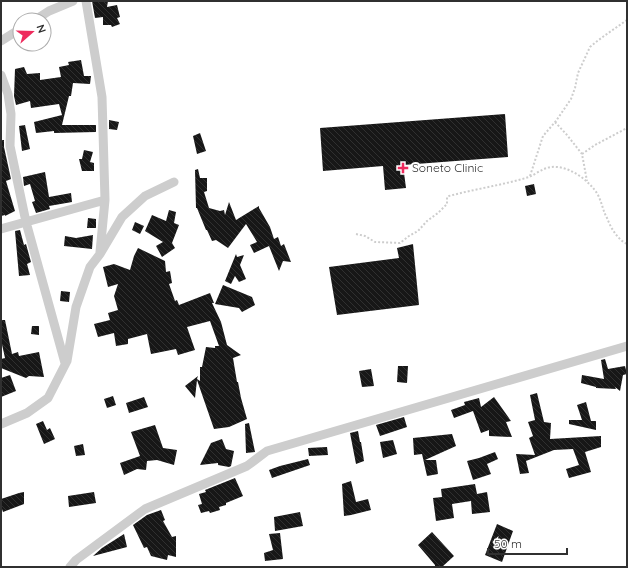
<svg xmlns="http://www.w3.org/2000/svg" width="628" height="568" font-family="Quicksand,sans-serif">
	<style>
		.building { fill: url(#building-back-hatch) }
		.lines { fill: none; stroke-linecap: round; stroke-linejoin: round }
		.path { stroke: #cdcdcd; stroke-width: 2; stroke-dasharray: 2 2; stroke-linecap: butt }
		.minor { stroke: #cdcdcd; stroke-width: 9 }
		.poi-dot { fill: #ee2b5d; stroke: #fff; stroke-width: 1.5 }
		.labels { text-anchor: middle; stroke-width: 4; stroke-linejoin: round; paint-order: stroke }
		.poi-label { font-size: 12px; fill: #303030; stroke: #fff; text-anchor: start }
	</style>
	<defs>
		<pattern id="building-back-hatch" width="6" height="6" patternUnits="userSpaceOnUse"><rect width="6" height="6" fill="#171717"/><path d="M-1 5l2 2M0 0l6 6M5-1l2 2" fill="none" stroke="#303030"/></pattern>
	</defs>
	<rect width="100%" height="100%" fill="#fff"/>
	<path class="building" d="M92,1H108L107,7L117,5L120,17L117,18L120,24L112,27L111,25H103V17L95,18Z
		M81,60L84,76H91L90,84L73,83L71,96H69L62,125H96V132L54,133V131L36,133L34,122L62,115L59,104L31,108L30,101L16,105L14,96L15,69L24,67L27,74L40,73V80L61,77L59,67L69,65L68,62Z
		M505,114L508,157L403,165L406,188L385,190L383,166L323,171L320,128Z
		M109,120L119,122L117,130L109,129Z
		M25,125L30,149L22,151L19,126Z
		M200,133L206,151L197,154L193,136Z
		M1,140H4V147L11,179L6,181L15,211L5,216V215L1,216Z
		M84,150L93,152L90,162L94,163V171H82L79,159H82Z
		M198,169L200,178H207V191L204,192L209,208L220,211L224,210L225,215L229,202L236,220L259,206V208L270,227L274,239L278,237L281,246L284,244L291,262L283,261L279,271L269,246L254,253L250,245L257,242L246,224L228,248L216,240L212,241L207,230H206L197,208H196L195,170Z
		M45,172L49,197L71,193L72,202L49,206L50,209L36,213L32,202L35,201L30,184L24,186L23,177Z
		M534,184L536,194L527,196L525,186Z
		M169,210L176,212L174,223L179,225L172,243L175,248L162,257L156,246L163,242L145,231L152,215L166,221Z
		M88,218L96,219V228H87Z
		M135,222L144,226L140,234L132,230Z
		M20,230L24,245L26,244L31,262L27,264L30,275L19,276L15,231Z
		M93,235L92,249L64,246L65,236L76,238Z
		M413,244L419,305L337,315L329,267L399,258L397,248Z
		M138,248L165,261L166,272L170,271L172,283L169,284L175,301L177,300L179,305L210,293L214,303H212L221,322L227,345L241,355L233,358L237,382H238L241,398L247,419L229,427L214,429L197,380L195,398L185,386L198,376L197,379L200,381V367H202L206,347L215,348V346H219L210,321L187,327L195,350L178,355L176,349L151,354L147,334L128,339V344L116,346L114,333L98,337L94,324L110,320L108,313L118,310L114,296L118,284L108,287L103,267L114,264L130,270L134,256Z
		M236,254L237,257L244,255L240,265L246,279L239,282L235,276L231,284L225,281Z
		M223,285L252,297L255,305L242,312L239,308L215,304Z
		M61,291L70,292L69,302L60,301Z
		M1,320H5L12,354L18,352L19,356L39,352L44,377L29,376L26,378L1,368V359L5,358L1,340Z
		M32,326H39V335L31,334Z
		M605,359L608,369L625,366L627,374L623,375L620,391L615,387L616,389L596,388V387L581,383L582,375L604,379L601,360Z
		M398,366H408L407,383L397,382Z
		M371,369L374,386L362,387L359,371Z
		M10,375L16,391L1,397V378Z
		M537,393L544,422L551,423L550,439L601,436V447L585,452L591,472L569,478L566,469L579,465L573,449L554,450L526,461L529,473L520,474L516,454L535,455L529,438L533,436L528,422L535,420L530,395Z
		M113,396L116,405L107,408L104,399Z
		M144,397L148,407L129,413L126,403Z
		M494,397L511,421L506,422L512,437L489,436V430L481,433L473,411L454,418L451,410L465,405L464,402L479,398L481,407Z
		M586,402L591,421H596V430L569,424V420H582L577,405Z
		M404,417L407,427L380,436L376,425Z
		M43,421L47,430L50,428L55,439L44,444L36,424Z
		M249,423L255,452L246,453L245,424Z
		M155,425L163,448L177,450L174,465L157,460L147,461L146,470L137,469L124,475L120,463L140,456L131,432Z
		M358,431L360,442H361L364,461L356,464L350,433Z
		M452,434L456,446L425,460H436L438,474L427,476L422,454L414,455L413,438Z
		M222,439L226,449L234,451L231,466L229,467L218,465V463L200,465L211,443Z
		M393,440L397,454L383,458L380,442Z
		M83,444L85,455L76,456L74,446Z
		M327,447L328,455L309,456L308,448Z
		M495,452L498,459L487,464L491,474L473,480L467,461L479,458Z
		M308,459L310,465L272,478L269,470L280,466Z
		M235,478L243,496L226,503V505L219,507L220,510L210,513L209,511L201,513L198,505L202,504L199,494L206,492L205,490Z
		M351,481L356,502L368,499L371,510L351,515L344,516L342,484Z
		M475,484L477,494L487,492L490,512L472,514L471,501L452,504L454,518L436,521L433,498L442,497L441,489Z
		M24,492V504L3,512L1,506V499L19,493Z
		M94,492L96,503L69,507L68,496Z
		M161,510L165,520L163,521L172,537L176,536V557L168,555L167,560L151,556L147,547L144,548L133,525L147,515Z
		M300,512L303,526L275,531L274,517Z
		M497,524L513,531L502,562L485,555Z
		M432,532L454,556L442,567H435V565L418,545Z
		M280,533L283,559L265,561L264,553L273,550L269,534Z
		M124,534L127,547L93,556L102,548Z"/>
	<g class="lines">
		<path class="path" d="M555,122L567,135L582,154L587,181
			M582,154L595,145L627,128
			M530,176L543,136L556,121L571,99L575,88L578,73L590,47L596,42L604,36L627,20
			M356,234L365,236L375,242L400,243L409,236L418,231L427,221L438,213L447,204V197L449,196C475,189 503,185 529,177C536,174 543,168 551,167C569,165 590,181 598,195C602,203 603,211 607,218C611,228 617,239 627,244"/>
		<path class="minor" d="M86,1L102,97L105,200L100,252
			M35,20L49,11L73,1
			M1,41L20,29
			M1,75L8,94L11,114L10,146L26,222L65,363
			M1,229L105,200
			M1,424L27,413L48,398L67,361L76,307L90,267L100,254L122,217L145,196L174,182
			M70,567L76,560L145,509L247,466L267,451L627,346"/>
	</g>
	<path class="poi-dot" d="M401 162h4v4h4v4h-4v4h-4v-4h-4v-4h4z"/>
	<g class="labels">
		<g class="poi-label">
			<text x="412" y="172">Soneto Clinic</text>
		</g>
	</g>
	<rect width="628" height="568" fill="none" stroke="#303030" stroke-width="4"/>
	<g transform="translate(32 32) rotate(70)"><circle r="19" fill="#ffffff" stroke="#acacac"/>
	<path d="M0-3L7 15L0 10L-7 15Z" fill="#ee2b5d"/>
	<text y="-6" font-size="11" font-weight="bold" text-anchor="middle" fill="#303030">N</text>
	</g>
	<path d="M488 548v6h79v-6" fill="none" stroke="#303030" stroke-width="2"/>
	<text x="494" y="548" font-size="12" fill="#303030" stroke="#ffffff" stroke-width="3" paint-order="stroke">50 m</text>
</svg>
